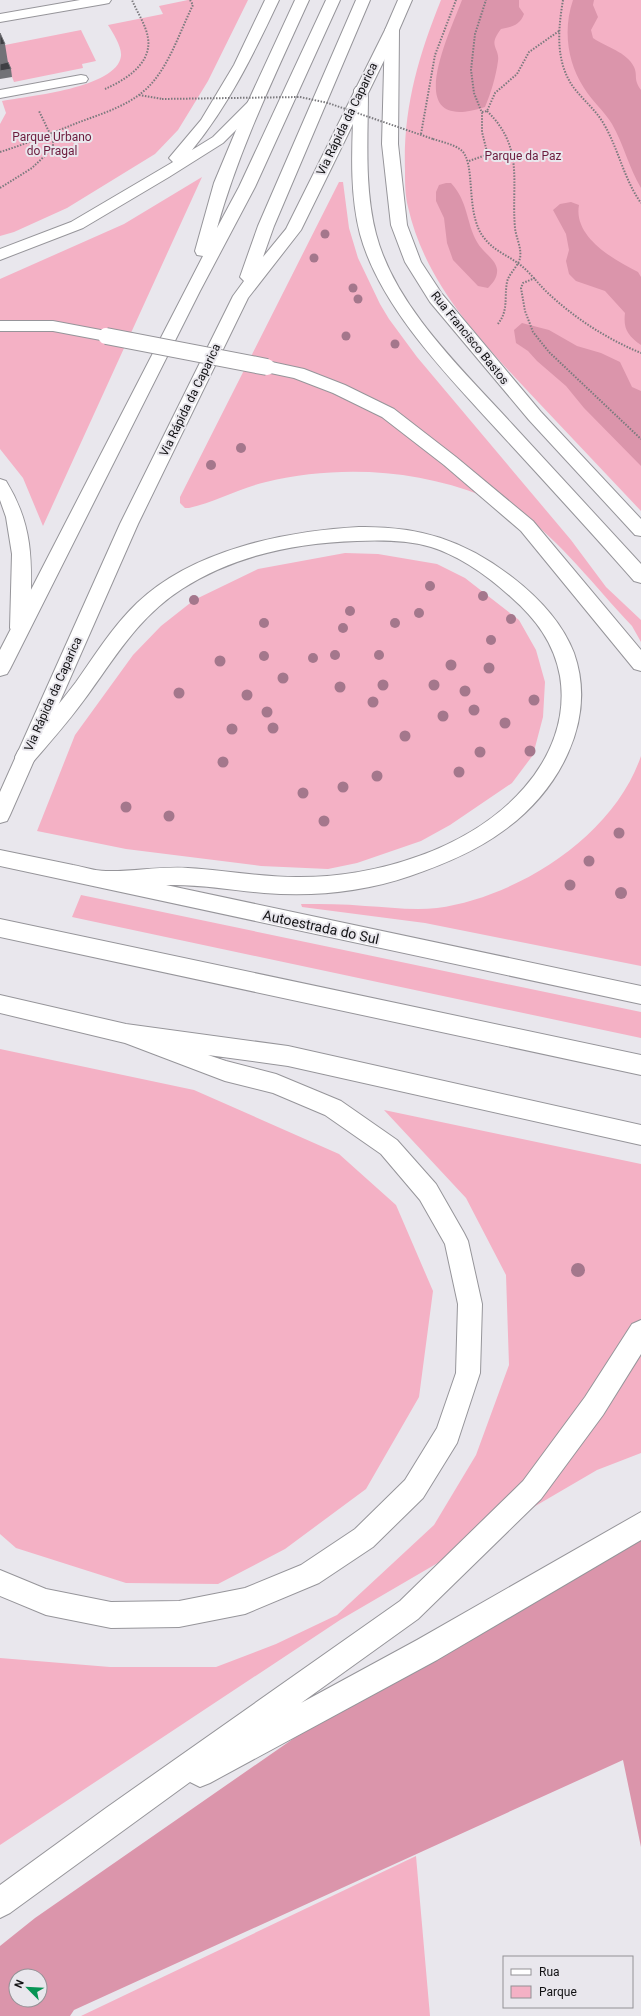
<svg xmlns="http://www.w3.org/2000/svg" width="641" height="2016" font-family="Roboto,sans-serif">
	<style>
		.green { fill: #f4b1c5 }
		.forest { fill: #db95ab; fill-rule: evenodd }
		.lines { fill: none; stroke-linecap: round; stroke-linejoin: round }
		.minor-casing { stroke: #96959a; stroke-width: 2 }
		.tertiary-casing { stroke: #96959a; stroke-width: 2 }
		.trunk-casing { stroke: #96959a; stroke-width: 2 }
		.motorway-casing { stroke: #96959a; stroke-width: 2 }
		.path { stroke: #7b7a7e; stroke-width: 2; stroke-dasharray: 1.5 1.5; stroke-linecap: butt }
		.minor { fill: #fff; fill-rule: evenodd }
		.tertiary { fill: #fff; fill-rule: evenodd }
		.trunk { fill: #fff; fill-rule: evenodd }
		.motorway { fill: #fff; fill-rule: evenodd }
		.motorway-bridge-casing { stroke: #96959a; stroke-width: 18; stroke-linecap: butt }
		.path-bridge { stroke: #7b7a7e; stroke-width: 2; stroke-dasharray: 1.5 1.5; stroke-linecap: butt }
		.motorway-bridge { stroke: #fff; stroke-width: 16 }
		.tree { fill: #a4778c }
		.shaded-wall { fill: #727277 }
		.building { fill: #3f4044; stroke: #727277 }
		.labels { text-anchor: middle; stroke-width: 4; stroke-linejoin: round; paint-order: stroke }
		.far-street-label { font-size: 12px; fill: #121214; stroke: #e9e7ed }
		.far-park-label { font-size: 12px; fill: #6c1b3d; stroke: #e9e7ed }
		.street-label { font-size: 14px; fill: #121214; stroke: #e9e7ed }
	</style>
	<rect width="100%" height="100%" fill="#e9e7ed"/>
	<path class="green" d="M188,0H248L208,81L178,130L155,154L67,208L14,232L0,236V124L6,113L2,101C29,96 117,88 121,56C122,47 113,33 108,25L163,14L159,6Z
		M441,0H641V511C607,475 573,439 539,403C485,345 426,287 408,207C405,195 405,182 405,170C403,109 418,57 441,0Z
		M81,30L96,61L82,64L83,68L14,82L0,46Z
		M202,177L43,526L23,478L0,449V279L124,224Z
		M339,182H343L349,228L358,258L380,304L389,319L417,357L571,540L606,587L641,620V642L632,626C595,587 561,541 517,510C507,504 494,500 483,496C415,469 337,465 266,482C240,488 215,502 189,508H185L180,503V497Z
		M345,553L378,554L437,564L465,578L519,620L536,650L545,682L543,717L533,755L512,783L450,825L421,841L357,863L328,869L261,866L126,849L37,831L75,735L133,655L161,626L194,600L258,569Z
		M641,756V966L425,923L302,907L301,904C323,904 344,904 365,906C389,907 413,911 437,908C518,897 614,836 641,756Z
		M81,895L641,1012V1038L72,917Z
		M0,1049L194,1090L339,1154L396,1205L433,1291L419,1397L366,1489L285,1549L218,1584L126,1583L16,1548L0,1534Z
		M384,1110L641,1164V1453L597,1470L340,1620L0,1845V1658L110,1667H216L276,1644L337,1615L434,1525L476,1455L509,1365L506,1275L466,1198Z
		M416,1856L430,2016H81Z"/>
	<path class="forest" d="M462,0H519V7L524,14C520,25 512,27 501,29C487,47 500,47 498,61C496,76 491,93 485,107C400,135 448,37 462,0Z
		M573,0H594L593,5L598,17L591,30L593,38C606,47 627,52 634,67C638,76 633,79 641,90V188C629,168 624,145 612,124C604,111 592,101 584,88C567,62 563,29 573,0Z
		M446,183H451C468,201 466,222 477,242C482,252 495,258 497,269C498,277 493,283 488,288L478,286L453,260L447,243L444,218L436,201V192L439,185Z
		M571,202L579,205C573,237 614,260 638,272L641,277V345C628,336 623,329 625,313L605,291L576,281L569,274L566,261L569,250L566,234L553,210L560,204Z
		M522,323L549,330L577,346L601,353L620,362L632,387L641,391V466L584,408L566,386L537,361L528,351L516,343L514,330Z
		M641,1528V1847L623,1760L74,2010L70,2016H0V1946L35,1918L382,1677ZM16,1976H40V2000H16Z"/>
	<g class="lines">
		<defs>
			<path id="minor" d="M80,0H111L109,3L104,4L0,22V14Z
				M81,75L86,76L88,79L86,82L0,98V90Z"/>
			<path id="tertiary" d="M392,26L397,27L399,30L398,144L407,225L421,262L442,294L541,412L641,519V536L635,535L529,420L430,302L405,262L391,225L382,144L385,30L387,27Z"/>
			<path id="trunk" d="M295,0H309C275,75 239,149 217,228L239,187L326,0H340L255,187L200,291L10,669L7,674L0,676V650L203,256L197,255L195,251L214,183L247,104Z
				M356,0H370L274,226L263,257L286,229L385,30L398,0H412L399,30L301,230L248,298L138,524L10,815L7,821L0,823V792L120,524L233,296L244,281L240,277L258,226Z"/>
			<path id="motorway" d="M265,0H279C254,53 229,105 192,150L213,137L249,101H259L261,104L259,107L223,143L169,177L83,228L0,260V249L71,222L173,162L169,158L201,120L234,65Z
				M361,86L366,87L368,90C368,138 364,187 376,234C395,307 463,370 512,424C555,471 598,517 641,564V583L634,581C590,531 545,482 500,433C450,378 380,308 360,234C348,187 353,138 354,90L356,87Z
				M0,321H53L106,331L112,332L114,336L112,340L106,341L53,331H0Z
				M267,361L304,369L345,385L394,409L456,457L533,521L641,650V671L634,669L521,531L444,465L382,417L333,393L294,378L261,371L259,367L261,363Z
				M0,479L6,481C37,531 31,571 30,628L27,633L20,635L13,633L10,628L12,554L6,517L0,500Z
				M359,527C419,526 464,540 512,577C538,597 562,622 574,653C598,721 558,792 503,831C476,851 442,865 410,876C363,892 314,897 264,893C231,890 199,884 166,885L641,986V1004L0,866V850C24,855 49,860 73,865C84,867 95,871 106,871C134,872 160,866 188,868C224,870 260,877 296,877C375,878 471,849 524,788C551,757 567,718 560,676C554,643 536,619 511,597C489,577 460,556 431,547C407,540 381,540 357,541C295,543 235,555 182,589C137,618 115,658 84,700C68,722 50,742 32,763L25,765L18,763L15,757L18,751C38,729 58,706 76,682C95,655 113,626 137,603C192,550 285,531 359,527Z
				M0,919L641,1055V1075L0,937Z
				M0,995L126,1024L288,1046L641,1125V1145L288,1066L208,1055L226,1061L276,1074L341,1101L397,1140L436,1184L464,1233L468,1241L482,1304L480,1373L457,1443L423,1498L373,1547L319,1583L245,1614L179,1627L111,1628L46,1615L0,1596V1570L46,1589L111,1602L179,1601L245,1588L301,1565L355,1529L405,1480L437,1428L456,1373L458,1304L445,1244L420,1200L381,1154L325,1115L273,1093L225,1081L125,1043L0,1013Z
				M641,1320V1354L603,1415L541,1499L418,1619L301,1703L417,1640L641,1512V1540L437,1660L210,1783L200,1787L190,1782L10,1913L0,1918V1885L106,1808L400,1601L523,1481L585,1397L632,1324Z"/>
		</defs>
		<use href="#minor" class="minor-casing"/>
		<use href="#tertiary" class="tertiary-casing"/>
		<use href="#trunk" class="trunk-casing"/>
		<use href="#motorway" class="motorway-casing"/>
		<path class="path" d="M563,0C558,30 555,62 574,88C584,101 597,111 605,126C619,151 624,179 641,203
			M105,89C125,80 152,64 148,38C146,25 137,12 132,0
			M139,95L162,99
			M487,111C525,148 511,182 515,228C516,238 522,248 520,258C518,267 509,273 507,282C504,298 509,311 497,325
			M482,112L487,111L495,93L517,74L529,52L559,31
			M421,134L435,55L456,0
			M433,139C442,142 453,144 461,150C477,163 464,215 485,239C495,252 512,257 524,268C533,276 540,286 549,294C576,319 607,339 641,353
			M0,152C26,144 52,133 77,123C103,113 133,105 152,83C171,61 180,31 193,5L190,0
			M469,161L486,155L487,152L482,132V113L474,93L471,70L475,34L486,0
			M0,188L32,168L53,148V140L39,111
			M535,278L523,283L521,288L525,311L533,332L549,352L641,439"/>
		<use href="#minor" class="minor"/>
		<use href="#tertiary" class="tertiary"/>
		<use href="#trunk" class="trunk"/>
		<use href="#motorway" class="motorway"/>
		<defs>
			<path id="motorway-bridge" d="M106,336L267,367"/>
		</defs>
		<use href="#motorway-bridge" class="motorway-bridge-casing"/>
		<path class="path-bridge" d="M162,99L300,97L328,103L433,139"/>
		<use href="#motorway-bridge" class="motorway-bridge"/>
	</g>
	<g class="tree">
		<circle cx="325" cy="234" r="4.5"/>
		<circle cx="314" cy="258" r="4.5"/>
		<circle cx="353" cy="288" r="4.5"/>
		<circle cx="358" cy="299" r="4.5"/>
		<circle cx="346" cy="336" r="4.5"/>
		<circle cx="395" cy="344" r="4.5"/>
		<circle cx="241" cy="448" r="5"/>
		<circle cx="211" cy="465" r="5"/>
		<circle cx="430" cy="586" r="5"/>
		<circle cx="483" cy="596" r="5"/>
		<circle cx="194" cy="600" r="5"/>
		<circle cx="350" cy="611" r="5"/>
		<circle cx="419" cy="613" r="5"/>
		<circle cx="511" cy="619" r="5"/>
		<circle cx="264" cy="623" r="5"/>
		<circle cx="395" cy="623" r="5"/>
		<circle cx="343" cy="628" r="5"/>
		<circle cx="491" cy="640" r="5"/>
		<circle cx="335" cy="655" r="5"/>
		<circle cx="379" cy="655" r="5"/>
		<circle cx="264" cy="656" r="5"/>
		<circle cx="313" cy="658" r="5"/>
		<circle cx="220" cy="661" r="5.5"/>
		<circle cx="451" cy="665" r="5.5"/>
		<circle cx="489" cy="668" r="5.5"/>
		<circle cx="283" cy="678" r="5.5"/>
		<circle cx="383" cy="685" r="5.5"/>
		<circle cx="434" cy="685" r="5.5"/>
		<circle cx="340" cy="687" r="5.5"/>
		<circle cx="465" cy="691" r="5.5"/>
		<circle cx="179" cy="693" r="5.5"/>
		<circle cx="247" cy="695" r="5.5"/>
		<circle cx="534" cy="700" r="5.5"/>
		<circle cx="373" cy="702" r="5.5"/>
		<circle cx="474" cy="710" r="5.5"/>
		<circle cx="267" cy="712" r="5.5"/>
		<circle cx="443" cy="716" r="5.5"/>
		<circle cx="505" cy="723" r="5.5"/>
		<circle cx="273" cy="728" r="5.5"/>
		<circle cx="232" cy="729" r="5.5"/>
		<circle cx="405" cy="736" r="5.5"/>
		<circle cx="530" cy="751" r="5.5"/>
		<circle cx="480" cy="752" r="5.5"/>
		<circle cx="223" cy="762" r="5.5"/>
		<circle cx="459" cy="772" r="5.5"/>
		<circle cx="377" cy="776" r="5.5"/>
		<circle cx="343" cy="787" r="5.5"/>
		<circle cx="303" cy="793" r="5.5"/>
		<circle cx="126" cy="807" r="5.5"/>
		<circle cx="169" cy="816" r="5.5"/>
		<circle cx="324" cy="821" r="5.5"/>
		<circle cx="619" cy="833" r="5.5"/>
		<circle cx="589" cy="861" r="5.5"/>
		<circle cx="570" cy="885" r="5.5"/>
		<circle cx="621" cy="893" r="6"/>
		<circle cx="578" cy="1270" r="7"/>
	</g>
	<path class="shaded-wall" d="M5,44L9,69H11L12,77L0,79V45Z"/>
	<path class="building" d="M0,33L5,44L0,45Z
		M8,62L11,69L0,71V64Z"/>
	<g class="labels">
		<g class="far-street-label">
			<text transform="translate(347 119) rotate(-64)" y="4">Via Rápida da Caparica</text>
			<text transform="translate(470 338) rotate(51)" y="4">Rua Francisco Bastos</text>
			<text transform="translate(190 400) rotate(-64)" y="4">Via Rápida da Caparica</text>
			<text transform="translate(53 694) rotate(-66)" y="4">Via Rápida da Caparica</text>
		</g>
		<g class="far-park-label">
			<text x="52" y="141">Parque Urbano<tspan x="52" dy="14">do Pragal</tspan></text>
			<text x="523" y="160">Parque da Paz</text>
		</g>
		<g class="street-label">
			<text transform="translate(321 927) rotate(12)" y="5">Autoestrada do Sul</text>
		</g>
	</g>
	<rect x="503" y="1956" width="130" height="52" fill="#e9e7ed" stroke="#939296"/>
	<rect x="511" y="1969" width="20" height="6" fill="#ffffff" stroke="#939296"/>
	<text x="539" y="1976" font-size="12" fill="#121214">Rua</text>
	<rect x="511" y="1986" width="20" height="12" fill="#f4b1c5" stroke="#939296"/>
	<text x="539" y="1996" font-size="12" fill="#121214">Parque</text>
	<g transform="translate(28 1988) rotate(294)"><circle r="19" fill="#e9e7ed" stroke="#939296"/>
	<path d="M0-3L7 15L0 10L-7 15Z" fill="#069454"/>
	<text y="-6" font-size="11" font-weight="bold" text-anchor="middle" fill="#121214">N</text>
	</g>
</svg>
